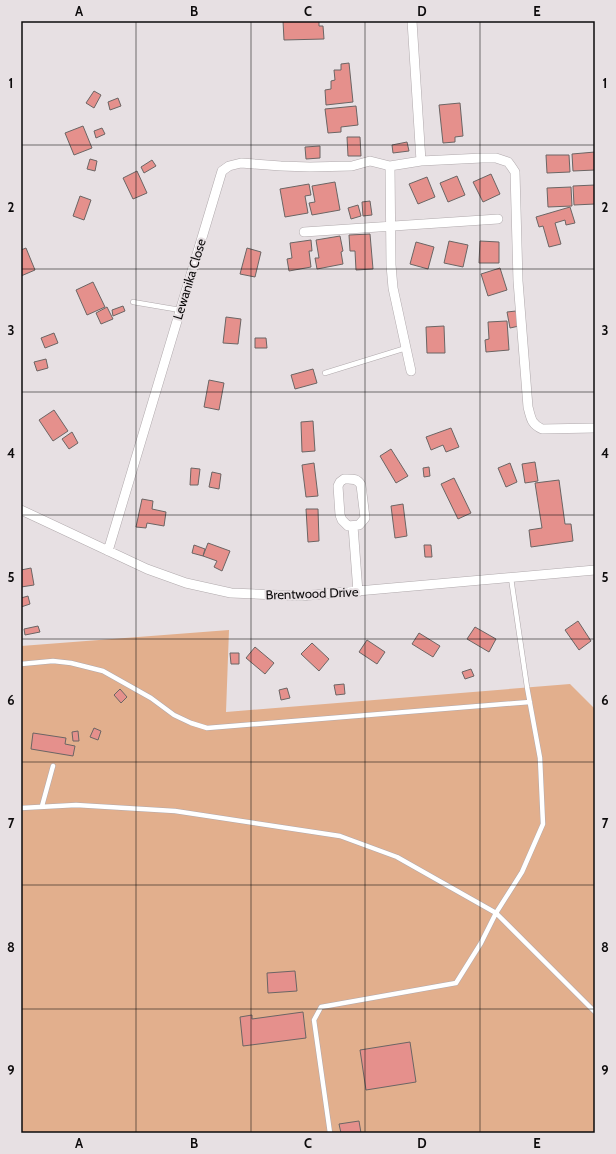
<svg xmlns="http://www.w3.org/2000/svg" width="616" height="1154" font-family="Cabin,sans-serif">
	<style>
		.green { fill: #e2af8d }
		.building { fill: #e5908c; stroke: #6b6564 }
		.lines { fill: none; stroke-linecap: round; stroke-linejoin: round }
		.service-casing { stroke: #b0a9ac; stroke-width: 5.5 }
		.minor-casing { stroke: #b0a9ac; stroke-width: 10 }
		.service { stroke: #fff; stroke-width: 4.5 }
		.minor { stroke: #fff; stroke-width: 9 }
		.grid { fill: none; stroke: #0d0b0c; stroke-width: 1; stroke-opacity: 0.55 }
		.labels { text-anchor: middle; stroke-width: 4; stroke-linejoin: round; paint-order: stroke }
		.street-label { font-size: 13px; fill: #0d0b0c; stroke: #e7e0e3 }
		.neatline { fill: none; stroke: #0d0b0c; stroke-width: 1.5 }
		.grid-label { font-size: 13px; text-anchor: middle; font-weight: bold; fill: #0d0b0c }
	</style>
	<rect width="100%" height="100%" fill="#e7e0e3"/>
	<path class="green" d="M229,630L226,712L570,684L595,709V1133H21V646Z"/>
	<path class="building" d="M283,21H319V26H323L324,39L284,40Z
		M349,63L353,102L326,105L325,90L331,89V81L335,80L334,70H341V64Z
		M94,91L101,95L94,108L86,103Z
		M118,98L121,106L110,110L108,102Z
		M460,103L463,136L455,137V142L443,143L439,105Z
		M356,106L358,125L341,127V132L328,133L325,109Z
		M83,126L92,148L74,155L65,133Z
		M102,128L105,134L96,138L94,131Z
		M347,137H360L361,156H348Z
		M407,142L409,151L393,153L392,145Z
		M320,146V158L306,159L305,147Z
		M595,152V170L573,171L572,154Z
		M546,155H569L570,172L547,173Z
		M90,159L97,161L95,171L87,169Z
		M152,160L156,166L144,173L141,167Z
		M137,171L147,193L133,199L123,178Z
		M491,174L500,194L483,202L473,182Z
		M457,176L465,195L448,202L440,183Z
		M427,177L435,197L418,204L409,184Z
		M335,182L340,210L312,215L309,203L315,202L312,186Z
		M309,184L311,195L305,196L308,213L285,217L280,189Z
		M595,185V204L574,205L573,186Z
		M571,187L572,206L548,207L547,188Z
		M80,196L91,200L84,220L73,216Z
		M370,201L372,215L363,216L362,202Z
		M358,205L361,216L351,219L348,208Z
		M570,207L575,223L566,225L565,220L555,223L561,244L549,247L543,226L539,227L536,217Z
		M370,234L373,269L356,270L355,251H350L349,235Z
		M340,236L343,251L341,252L343,264L317,269L315,258H319L316,240Z
		M311,240L312,251H309L311,267L289,271L287,259L292,258L290,243Z
		M449,241L468,245L463,267L444,263Z
		M480,241L499,242V263H479Z
		M416,242L434,247L428,269L410,264Z
		M26,248L35,270L21,276V250Z
		M247,248L261,252L255,277L240,274Z
		M500,268L507,290L488,296L481,274Z
		M93,282L105,307L87,315L76,290Z
		M123,306L125,311L113,316L112,310Z
		M107,307L113,319L101,324L96,313Z
		M516,311L519,326L510,328L507,312Z
		M226,317L241,319L238,344L223,343Z
		M507,321L509,350L486,352L485,340L489,339L488,322Z
		M444,326L445,353H427L426,327Z
		M54,333L58,343L45,348L41,338Z
		M255,338H266L267,348H255Z
		M46,359L48,368L37,371L34,362Z
		M313,369L317,383L295,389L291,375Z
		M209,380L224,383L219,410L204,407Z
		M54,410L68,431L53,441L39,420Z
		M313,421L315,451L302,452L301,422Z
		M451,428L459,447L446,452L443,445L431,450L426,437Z
		M72,432L78,443L69,449L62,439Z
		M391,449L408,476L396,483L380,456Z
		M535,462L538,481L525,483L522,464Z
		M314,463L318,496L306,497L302,465Z
		M510,463L517,482L506,487L498,468Z
		M429,467L430,476L424,477L423,468Z
		M191,468L200,469L198,485H190Z
		M212,472L221,474L219,489L209,487Z
		M454,478L471,513L458,519L441,484Z
		M559,480L565,524H571L573,541L531,547L529,530L542,528L535,483Z
		M142,499L153,501L152,509L166,512L164,526L147,523L146,528L136,527Z
		M403,504L407,536L395,538L391,506Z
		M306,509H318L319,541L308,542Z
		M208,543L230,551L222,571L214,567L217,561L203,556Z
		M194,545L205,549L203,556L192,553Z
		M424,545H431L432,557H425Z
		M31,568L34,585L21,587V570Z
		M28,596L30,604L21,607V598Z
		M578,621L591,641L579,650L565,630Z
		M38,626L40,632L25,635L24,629Z
		M475,627L496,639L489,652L467,639Z
		M419,633L440,646L433,657L412,644Z
		M367,640L385,652L377,664L359,652Z
		M312,643L329,659L319,671L301,654Z
		M255,647L274,663L265,674L246,658Z
		M230,653H239V664H231Z
		M471,669L474,676L465,679L462,672Z
		M344,684L345,694L336,695L334,685Z
		M287,688L290,698L281,700L279,690Z
		M120,689L127,697L121,703L114,695Z
		M94,728L101,731L98,740L90,737Z
		M78,731L79,741H73L72,732Z
		M33,733L66,738L65,744L75,746L73,756L31,749Z
		M295,971L297,991L268,993L267,973Z
		M303,1012L306,1038L243,1046L240,1017L252,1015V1019Z
		M410,1042L416,1082L366,1090L360,1050Z
		M359,1121L361,1133H341L339,1124Z"/>
	<g class="lines">
		<defs>
			<path id="service" d="M133,302L180,310
				M325,373L406,348
				M21,664L53,661L71,663L103,671L151,698L174,715L191,723L207,728L530,702
				M42,806L53,766
				M21,808L76,805L175,811L340,836L397,857L496,913L522,872L543,824L540,758L527,687L511,578
				M330,1133L314,1020L321,1007L456,983L481,943L496,913L595,1012"/>
			<path id="minor" d="M412,21L421,161
				M390,166L391,265L393,288L411,371
				M304,232L498,219
				M344,479C352,479 357,478 361,485L365,518L359,525L348,526L342,520L340,515L338,486L340,482Z
				M21,510L147,569L186,583L231,593L301,596L595,570
				M353,526L358,592
				M108,551L222,171L229,166L241,163L281,166L310,167L352,166L370,161L390,166L421,161L482,158H496L508,162L511,166L515,172L518,281L528,407C531,418 531,424 542,429L595,428"/>
		</defs>
		<use href="#service" class="service-casing"/>
		<use href="#minor" class="minor-casing"/>
		<use href="#service" class="service"/>
		<use href="#minor" class="minor"/>
	</g>
	<path class="grid" d="M136,21V1133M251,21V1133M365,21V1133M480,21V1133M21,145H595M21,269H595M21,392H595M21,515H595M21,639H595M21,762H595M21,885H595M21,1009H595"/>
	<g class="labels">
		<g class="street-label">
			<text transform="translate(189 279) rotate(-73)" y="5">Lewanika Close</text>
			<text transform="translate(312 593) rotate(-2)" y="5">Brentwood Drive</text>
		</g>
	</g>
	<rect width="616" height="1154" fill="none" stroke="#e7e0e3" stroke-width="44"/>
	<rect x="22" y="22" width="572" height="1110" class="neatline"/>
	<g class="grid-label">
		<text x="79" y="16">A</text>
		<text x="194" y="16">B</text>
		<text x="308" y="16">C</text>
		<text x="422" y="16">D</text>
		<text x="537" y="16">E</text>
		<text x="11" y="88">1</text>
		<text x="605" y="88">1</text>
		<text x="11" y="212">2</text>
		<text x="605" y="212">2</text>
		<text x="11" y="335">3</text>
		<text x="605" y="335">3</text>
		<text x="11" y="458">4</text>
		<text x="605" y="458">4</text>
		<text x="11" y="582">5</text>
		<text x="605" y="582">5</text>
		<text x="11" y="705">6</text>
		<text x="605" y="705">6</text>
		<text x="11" y="828">7</text>
		<text x="605" y="828">7</text>
		<text x="11" y="952">8</text>
		<text x="605" y="952">8</text>
		<text x="11" y="1075">9</text>
		<text x="605" y="1075">9</text>
		<text x="79" y="1148">A</text>
		<text x="194" y="1148">B</text>
		<text x="308" y="1148">C</text>
		<text x="422" y="1148">D</text>
		<text x="537" y="1148">E</text>
	</g>
</svg>
